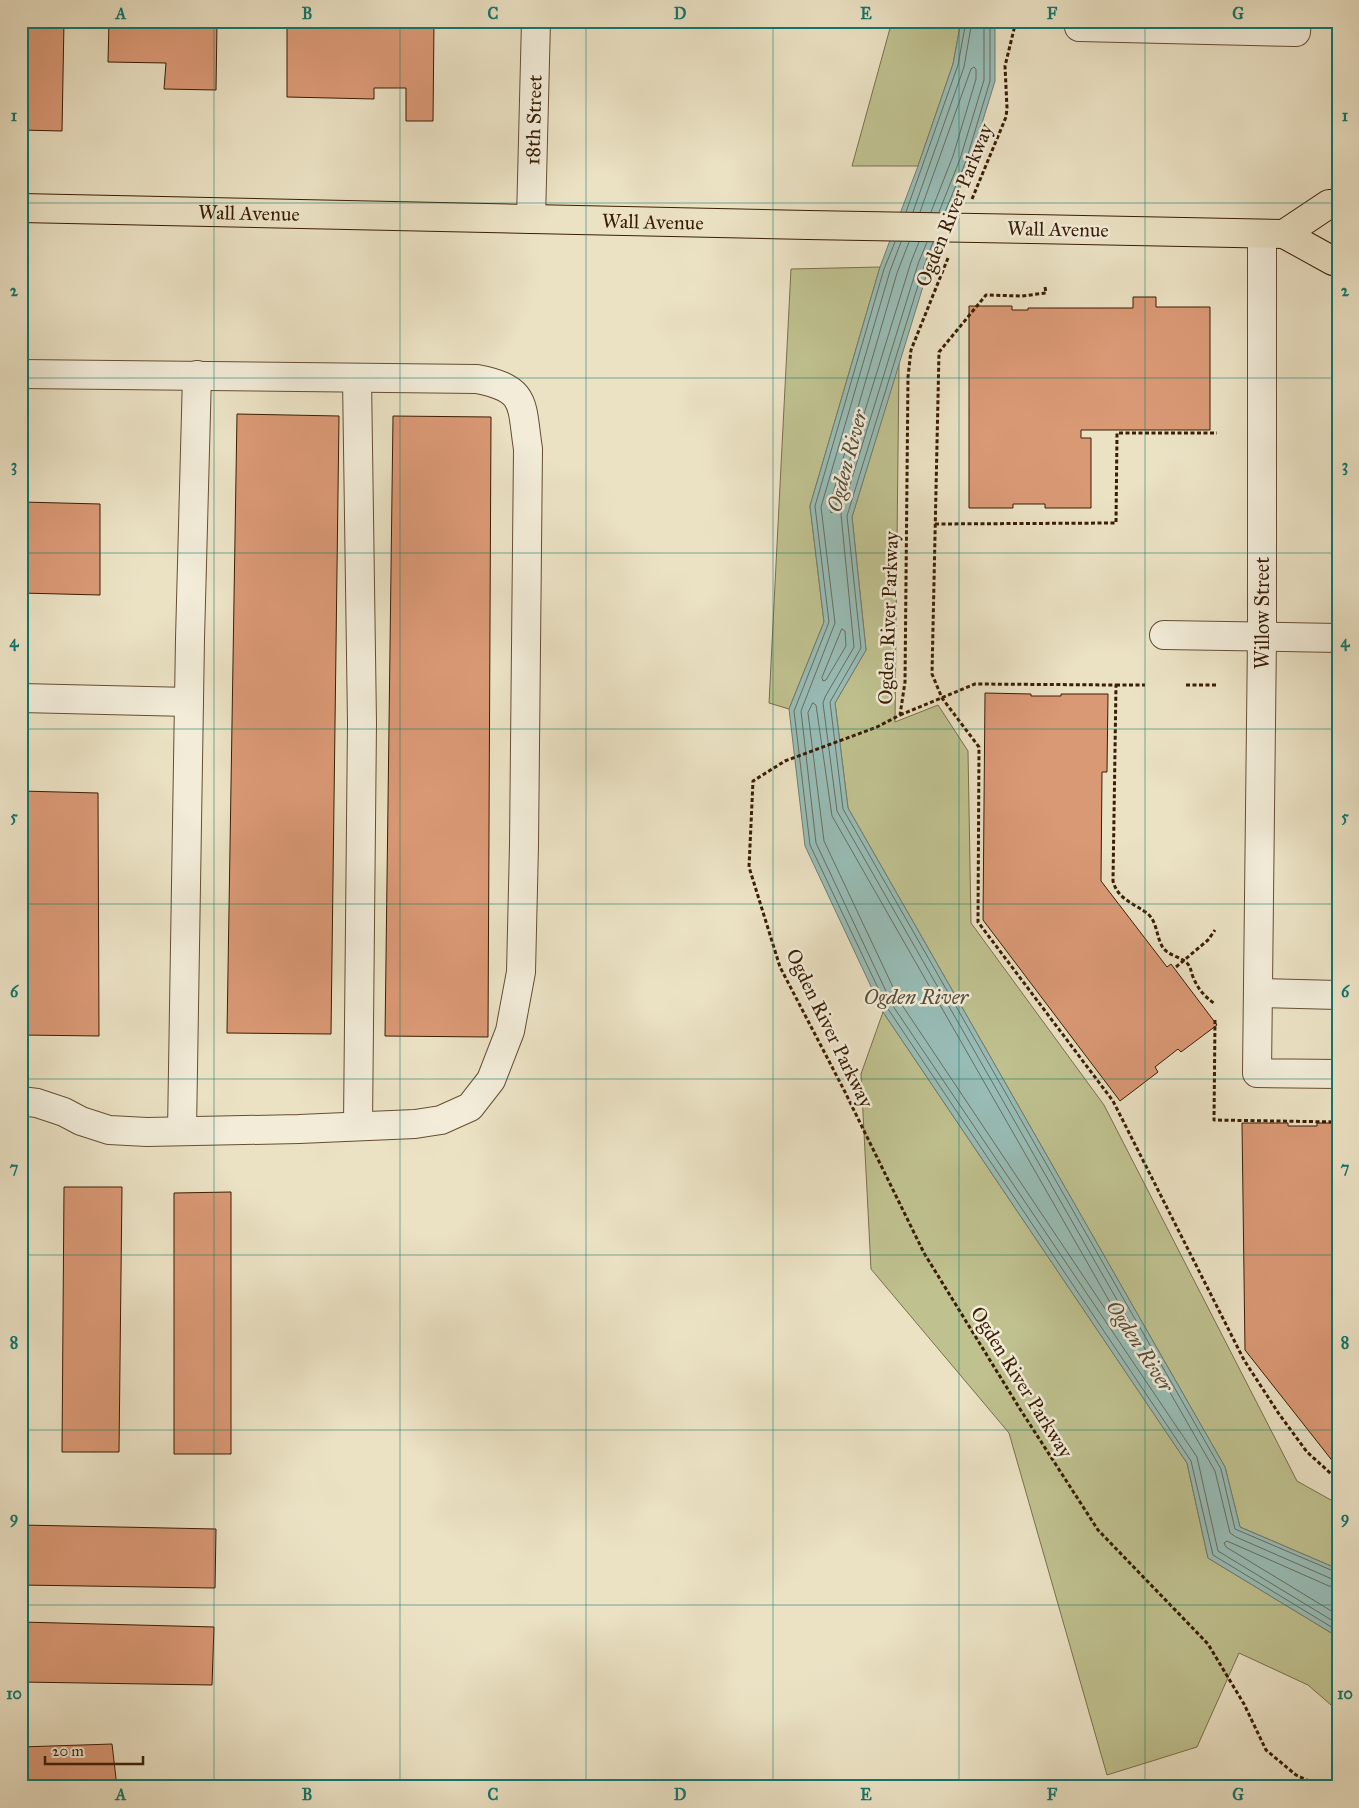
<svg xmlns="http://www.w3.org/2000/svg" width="1359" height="1808" font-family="'IM FELL Great Primer',serif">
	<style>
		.green { fill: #bfc18f; stroke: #7c6f4a }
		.water { fill: #98bdb7; stroke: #727d6f }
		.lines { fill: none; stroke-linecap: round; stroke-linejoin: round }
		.shore { stroke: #696d5e; stroke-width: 1 }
		.building { fill: #da9975; stroke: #3a1d04 }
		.minor-casing { stroke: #664e34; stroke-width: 30 }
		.major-casing { stroke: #3a1d04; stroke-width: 30 }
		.path { stroke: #3a1d04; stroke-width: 3; stroke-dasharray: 4 2.5; stroke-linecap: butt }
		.minor { stroke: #f2ecd9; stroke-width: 28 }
		.major { stroke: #ebe2c4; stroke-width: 28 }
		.major-bridge-casing { stroke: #3a1d04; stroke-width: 30; stroke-linecap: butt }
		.major-bridge { stroke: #ebe2c4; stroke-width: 28 }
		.grid { fill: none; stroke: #0f766e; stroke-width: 1; stroke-opacity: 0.55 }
		.labels { text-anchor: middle; stroke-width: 5; stroke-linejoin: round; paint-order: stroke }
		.street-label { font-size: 20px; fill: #3a1d04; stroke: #f2ecd9 }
		.water-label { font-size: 21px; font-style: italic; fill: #564d3a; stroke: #f2ecd9 }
		.neatline { fill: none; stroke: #0f766e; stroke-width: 2 }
		.grid-label { font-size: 16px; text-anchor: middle; font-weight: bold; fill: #0f766e }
	</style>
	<rect width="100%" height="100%" fill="#ebe2c4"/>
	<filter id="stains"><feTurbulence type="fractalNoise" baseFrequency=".004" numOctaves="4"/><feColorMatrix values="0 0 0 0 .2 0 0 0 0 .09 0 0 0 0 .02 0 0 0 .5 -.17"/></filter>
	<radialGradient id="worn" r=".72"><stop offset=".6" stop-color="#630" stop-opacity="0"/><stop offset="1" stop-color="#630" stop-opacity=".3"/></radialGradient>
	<path class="green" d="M892,21H961L953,64L918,166H852Z
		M880,267L810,506L824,622L789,709L769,703L791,269Z
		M899,363L895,722L938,705L968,751L971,923L1104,1105L1297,1481L1338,1504V1569L1240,1527L1225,1467L848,808L835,703L866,650L852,517Z
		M883,1012L1187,1463L1208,1558L1338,1637V1711L1308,1685L1239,1653L1197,1747L1107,1775L1009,1433L871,1269L861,1074Z"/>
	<path class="water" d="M961,21H995V81L970,162L929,267L852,517L866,650L835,703L848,808L1225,1467L1240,1527L1338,1569V1637L1208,1558L1187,1463L883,1012L805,846L789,709L824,622L810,506L880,267L918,166L953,64Z"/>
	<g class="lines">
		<path class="shore" d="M906,212L958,65L966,21
			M913,212L964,67L972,21
			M920,212L971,69L974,67L976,69V79L953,156L931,212
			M939,212L960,159L984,80V21
			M945,212L966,161L990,81V21
			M895,242L884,269L815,506L829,622L794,711L810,845L888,1009L1191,1461L1213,1555L1338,1631
			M901,242L890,271L821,507L835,623L801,711L816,843L893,1006L1197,1457L1218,1551L1338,1624
			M909,242L897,273L829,507L831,513L834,511L911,262L919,242
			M927,242L918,264L841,514L854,647L825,697L823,703L837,811L1215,1471L1230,1533L1236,1537L1332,1579L1338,1580
			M933,242L924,266L847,516L861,648L830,702L843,809L1221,1469L1235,1529L1338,1573
			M842,629L845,631L846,646L826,680L823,681L822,678Z
			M813,703L816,705L832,816L1123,1325L1122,1329L1118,1328L900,1002L824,841L808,713Z
			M1338,1587L1329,1586L1227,1541L1224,1543L1226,1547L1338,1615"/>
	</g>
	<path class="building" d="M21,21H64L62,131L21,130Z
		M109,21H217L216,90L164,89L166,63L108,62Z
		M287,21H434L433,121H406V88H374V99L287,97Z
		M1133,297H1156V307H1210V430H1081V438H1091V508H1045V504H1013V508H969V306H1012V310H1028V308H1133Z
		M237,414L339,416L331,1034L227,1033Z
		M393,416L491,417L488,1037L385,1036Z
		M22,502L100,504V595L21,593Z
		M985,693L1031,694V696H1061V694H1108L1107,772H1102L1101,881L1167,967L1171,964L1217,1025L1181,1052L1178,1049L1155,1067L1158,1072L1120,1101L983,920Z
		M21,791L98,793L99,1036L21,1035Z
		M1242,1123H1288V1126H1317V1123H1338V1468L1245,1350Z
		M64,1187H122L119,1452H62Z
		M231,1192V1454H174V1193Z
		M21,1525L216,1529L215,1588L21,1585Z
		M21,1622L214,1627L212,1685L21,1682Z
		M112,1744L117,1787H21V1747Z"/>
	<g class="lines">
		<defs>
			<g id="minor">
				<path d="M1079,21V27L1296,32L1297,21"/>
				<path id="s1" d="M531,219L536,21"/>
				<path d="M1262,234V636L1257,1073L1338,1074"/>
				<path d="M21,374L477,379C528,389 521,404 528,449L524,845L521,972L510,1031L491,1080L470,1107L441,1120L415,1124L299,1129L147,1132L109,1130L81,1121L64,1112L37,1103L21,1101"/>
				<path d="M357,378L362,723L358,1125"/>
				<path d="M1164,635L1338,638"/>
				<path d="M21,698L189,702"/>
				<path d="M1259,993L1338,995"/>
				<path d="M182,1131L190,639L197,375"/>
			</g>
			<g id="major">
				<path id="s2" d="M21,208L808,225"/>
				<path d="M1032,229L1284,234L1333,261H1338"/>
				<path d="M1284,234L1329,204H1338"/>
			</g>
		</defs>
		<use href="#minor" class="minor-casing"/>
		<use href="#major" class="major-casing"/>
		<path class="path" d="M972,199L1006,117L1007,108L1005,66L1016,21
			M948,258L911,350L908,377L905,682L900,715L877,727L785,761L753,781L749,867L780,967L844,1090L924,1253L1020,1409L1098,1530L1208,1644L1244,1704L1266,1750L1296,1775L1313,1783L1338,1785
			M1045,287L1046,293L1022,296L986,295L939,352L932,674L942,698L979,747L978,922L1113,1101L1244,1360L1279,1414L1307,1452L1338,1480
			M935,524L1116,523L1117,433H1217
			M1116,685H1145
			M1186,685H1216
			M900,715L975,684L1116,685L1113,881C1118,900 1134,903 1148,914C1158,923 1156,939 1164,949C1170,956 1181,957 1187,963C1191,967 1191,972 1193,977C1198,989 1204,996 1215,1004
			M1176,967L1208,940L1215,930
			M1215,1020L1214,1120L1338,1122"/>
		<use href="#minor" class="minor"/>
		<use href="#major" class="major"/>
		<defs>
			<path id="major-bridge" d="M808,225L1032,229"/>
		</defs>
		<use href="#major-bridge" class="major-bridge-casing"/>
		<use href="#major-bridge" class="major-bridge"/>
	</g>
	<path class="grid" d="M214,21V1787M400,21V1787M586,21V1787M773,21V1787M959,21V1787M1145,21V1787M21,203H1338M21,378H1338M21,553H1338M21,729H1338M21,904H1338M21,1079H1338M21,1255H1338M21,1430H1338M21,1605H1338"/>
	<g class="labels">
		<g class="street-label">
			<text dy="7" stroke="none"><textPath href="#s1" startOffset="99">18th Street</textPath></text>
			<text transform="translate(954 205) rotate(-68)" y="7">Ogden River Parkway</text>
			<text dy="7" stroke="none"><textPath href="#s2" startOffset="228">Wall Avenue</textPath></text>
			<text dy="7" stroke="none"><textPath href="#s2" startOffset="632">Wall Avenue</textPath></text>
			<text transform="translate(1058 229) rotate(1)" y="7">Wall Avenue</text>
			<text transform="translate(1262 613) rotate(-90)" y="7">Willow Street</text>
			<text transform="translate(888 618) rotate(-88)" y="7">Ogden River Parkway</text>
			<text transform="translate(830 1028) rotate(64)" y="7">Ogden River Parkway</text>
			<text transform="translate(1022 1382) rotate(58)" y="7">Ogden River Parkway</text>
		</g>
		<g class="water-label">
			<text transform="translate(847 461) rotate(-75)" y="7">Ogden River</text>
			<text x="916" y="1004">Ogden River</text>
			<text transform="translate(1140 1346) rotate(57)" y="7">Ogden River</text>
		</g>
	</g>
	<rect width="1359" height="1808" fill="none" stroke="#ebe2c4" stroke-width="55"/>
	<path d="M45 1756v8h98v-8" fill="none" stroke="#3a1d04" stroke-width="2.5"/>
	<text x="52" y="1756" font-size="15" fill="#3a1d04" stroke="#f2ecd9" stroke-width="4" paint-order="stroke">20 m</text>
	<rect x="28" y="28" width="1304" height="1752" class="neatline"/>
	<g class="grid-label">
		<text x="121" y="19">A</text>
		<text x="307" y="19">B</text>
		<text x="493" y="19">C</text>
		<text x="680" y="19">D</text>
		<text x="866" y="19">E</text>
		<text x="1052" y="19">F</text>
		<text x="1238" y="19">G</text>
		<text x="14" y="121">1</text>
		<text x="1345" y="121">1</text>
		<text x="14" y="296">2</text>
		<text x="1345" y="296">2</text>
		<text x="14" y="471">3</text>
		<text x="1345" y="471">3</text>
		<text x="14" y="647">4</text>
		<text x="1345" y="647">4</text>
		<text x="14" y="822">5</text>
		<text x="1345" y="822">5</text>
		<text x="14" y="997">6</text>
		<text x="1345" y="997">6</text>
		<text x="14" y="1173">7</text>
		<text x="1345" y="1173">7</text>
		<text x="14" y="1348">8</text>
		<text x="1345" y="1348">8</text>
		<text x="14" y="1523">9</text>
		<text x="1345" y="1523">9</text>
		<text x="14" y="1699">10</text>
		<text x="1345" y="1699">10</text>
		<text x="121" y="1800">A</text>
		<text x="307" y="1800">B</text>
		<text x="493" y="1800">C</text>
		<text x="680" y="1800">D</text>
		<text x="866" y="1800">E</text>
		<text x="1052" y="1800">F</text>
		<text x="1238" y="1800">G</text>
	</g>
	<rect width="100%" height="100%" filter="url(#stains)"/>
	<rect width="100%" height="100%" fill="url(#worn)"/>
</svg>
